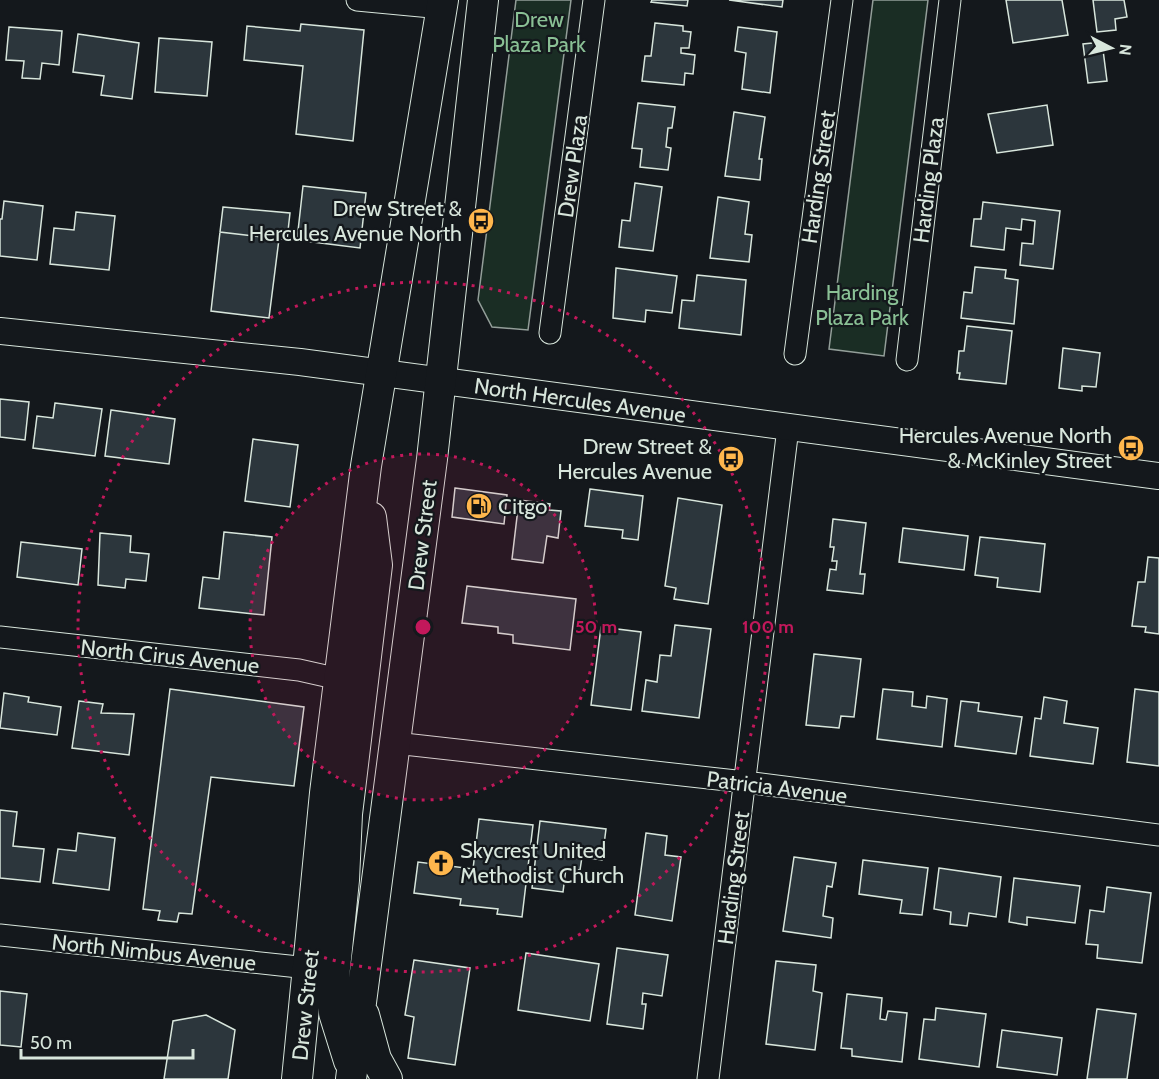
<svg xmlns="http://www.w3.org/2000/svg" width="1159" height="1079" font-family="Cabin,sans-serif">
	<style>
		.green { fill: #1a2d24; stroke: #939e99; stroke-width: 1.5 }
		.building { fill: #2c363c; stroke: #d8e6dc; stroke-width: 1.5 }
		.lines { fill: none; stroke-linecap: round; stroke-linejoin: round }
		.minor-casing { stroke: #d8e6dc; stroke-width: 23 }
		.tertiary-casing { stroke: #d8e6dc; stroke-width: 28 }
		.secondary-casing { stroke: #d8e6dc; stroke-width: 32 }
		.minor { stroke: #14181c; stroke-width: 21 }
		.tertiary { stroke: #14181c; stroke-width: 26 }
		.secondary { stroke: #14181c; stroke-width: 30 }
		.ring { fill: none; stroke: #c2185b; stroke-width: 3; stroke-dasharray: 3 6 }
		.labels { text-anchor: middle; stroke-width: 4.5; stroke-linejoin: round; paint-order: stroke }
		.park-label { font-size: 22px; fill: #8ac095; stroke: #14181c }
		.street-label { font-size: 22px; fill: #d8e6dc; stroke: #14181c }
		.poi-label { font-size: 22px; fill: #d8e6dc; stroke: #14181c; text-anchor: end }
		.centre { fill: #c2185b; stroke: #14181c; stroke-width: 3 }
		.ring-label { font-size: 18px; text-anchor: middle; font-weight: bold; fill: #c2185b; stroke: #14181c; stroke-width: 4.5; stroke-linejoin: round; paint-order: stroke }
	</style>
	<rect width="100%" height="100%" fill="#14181c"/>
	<path class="green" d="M516,0H571L528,330L492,327L478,300Z
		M873,0H928L884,356L829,349Z"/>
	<path class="building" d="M652,0H688L687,6L651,2Z
		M729,0H783L782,7Z
		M1006,0H1062L1068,35L1013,43Z
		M1093,0H1124L1127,17L1115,19L1116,30L1097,32Z
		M655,23L683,26V31L691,32L689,48H681V53L695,55L693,74L685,73L684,85L642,81L645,56H651Z
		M301,24L364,30L353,141L296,134L303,66L244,60L247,26L300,31Z
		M9,27L62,31L59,65L42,63L40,79L22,78L24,61L6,60Z
		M738,27L777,32L770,93L742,89L746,53L735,51Z
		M78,34L139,43L132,99L101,95L104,76L73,72Z
		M159,38L212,42L207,96L155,92Z
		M1102,42L1107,81L1088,83L1083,44Z
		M638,103L675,107L672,128H668L666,147L671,148L668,170L640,167L642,149L632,148Z
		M1047,105L1053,145L997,153L988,114Z
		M734,112L765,117L759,159H762L760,180L725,176Z
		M635,183L662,187L653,251L619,247L622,220L630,221Z
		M303,186L366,193L360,248L297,240Z
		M718,197L749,202L745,234L752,235L749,262L710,258Z
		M4,201L43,206L37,260L0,256V219H2Z
		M983,202L1060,211L1053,269L1020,265L1022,243L1033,244L1035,221L1022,219L1021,230L1006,228L1004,250L971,246L974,219H981Z
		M223,207L290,213L287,240L220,232Z
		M76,212L115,216L109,270L50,264L54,228L74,230Z
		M220,232L279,239L269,318L211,311Z
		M975,267L1006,270L1005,278L1018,280L1014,324L961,318L964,292L972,293Z
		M616,268L677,276L672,313L646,310L645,322L613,318Z
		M697,275L746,280L741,335L679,328L682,300L694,301Z
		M967,326L1012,331L1006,384L959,379L960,373H957L959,351H964Z
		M1063,348L1100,353L1096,387L1082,386V391L1059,388Z
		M0,399L29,402L25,440L0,437Z
		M55,403L102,409L95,456L33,448L37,416L53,418Z
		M111,410L175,419L169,464L105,456Z
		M253,439L298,445L290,507L245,501Z
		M455,488L507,495L504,524L452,517Z
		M590,489L643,496L638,540L622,538L623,530L585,526Z
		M678,498L722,505L708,604L674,599L676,588L665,586Z
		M519,500L550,504L549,510L561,511L558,538L547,536L543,563L512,559Z
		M833,519L866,523L860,574H865L863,594L827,590L830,569L836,570L837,561H832L834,547H830Z
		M903,528L968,536L964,570L899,562Z
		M224,532L272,537L264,615L199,608L203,577L219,579Z
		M100,533L131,536L130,552L149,554L146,581L126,579L125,588L98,585Z
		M980,537L1045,544L1040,592L997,587L998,578L975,575Z
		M21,542L82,549L78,585L17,577Z
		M1148,557L1159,558V634L1145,632L1146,627L1132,626L1138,582H1145Z
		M467,586L576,599L570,650L513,643V635L498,633V627L462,623Z
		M675,625L711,629L699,718L642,711L646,680L657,682L660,655L671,656Z
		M601,627L641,632L631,710L591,705Z
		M814,654L861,659L854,717L841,716L839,728L806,725Z
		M170,689L304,707L294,786L211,777L192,914L179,913L177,922L158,920L160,911L143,909Z
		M883,689L913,692L912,706L926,708L927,696L947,699L942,747L877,739Z
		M1135,689L1159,692V766L1127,762Z
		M4,693L29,697L28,702L61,707L57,735L0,728Z
		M1044,697L1067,701L1064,723L1098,728L1093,764L1030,756L1035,718L1041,719Z
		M79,701L103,704L101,713L134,714L129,755L72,748Z
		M961,701L979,703L978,711L1022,717L1016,754L955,746Z
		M0,810L17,812L13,846L44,849L40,882L0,878Z
		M479,819L533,825L522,917L497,914L498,909L460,905L461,899L414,893L418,862L473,869Z
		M540,821L606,829L602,860L582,857L580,870L566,868L563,892L532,888Z
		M78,833L115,838L109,890L53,883L58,849L76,851Z
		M646,833L667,836L665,855L681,857L672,921L635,915Z
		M794,857L836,863L832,887L827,886L823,916L833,918L831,938L783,931Z
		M863,860L928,868L922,915L900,913L902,900L859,894Z
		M939,868L1001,877L996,917L969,913L967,926L950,924L951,912L934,909Z
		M1014,878L1080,886L1075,923L1027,917V925L1009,922Z
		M1107,887L1151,893L1142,963L1097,958L1098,945L1086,944L1090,910L1104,912Z
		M617,948L668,955L662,996L643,993L642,1004H646L643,1029L607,1024Z
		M526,953L599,964L590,1021L518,1010Z
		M414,960L470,968L455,1065L408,1058L414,1017L405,1015Z
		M776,961L816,965L813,991L822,993L815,1050L766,1044Z
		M0,991L27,994L21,1047L0,1045Z
		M847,994L882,998L880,1019L886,1020L888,1011L907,1013L902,1062L852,1056V1049L841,1048Z
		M936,1008L986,1014L979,1067L919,1059L924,1019L935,1020Z
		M1097,1009L1136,1014L1127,1079H1087Z
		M206,1015L235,1030L228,1079H164L173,1021Z
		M1002,1030L1062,1038L1057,1075L997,1067Z"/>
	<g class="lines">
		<defs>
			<path id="minor" d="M357,0L442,8
				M550,333L594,0
				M795,354L842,0
				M907,360L950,0
				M0,637L299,670L339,679
				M395,743L745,782L1159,835
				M0,935L308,968
				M708,1079L788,428"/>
			<path id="tertiary" d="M0,331L300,362L1159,476"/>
			<path id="secondary" d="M364,1015L376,1059L387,1079
				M349,1061L334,1013V978L344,880L347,814L377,565L371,517
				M297,1079L325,793L366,466L443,0
				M351,1079L432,459L483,0"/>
		</defs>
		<use href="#minor" class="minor-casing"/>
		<use href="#tertiary" class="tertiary-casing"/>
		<use href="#secondary" class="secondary-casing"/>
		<use href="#minor" class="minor"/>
		<use href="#tertiary" class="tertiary"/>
		<use href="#secondary" class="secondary"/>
	</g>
	<circle cx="423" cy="627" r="173" fill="#c2185b" fill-opacity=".12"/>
	<g class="ring">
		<circle cx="423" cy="627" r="173"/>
		<circle cx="423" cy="627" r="345"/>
	</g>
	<defs>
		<symbol id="bus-disc" viewBox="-11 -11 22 22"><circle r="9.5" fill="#ffb74d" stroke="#14181c"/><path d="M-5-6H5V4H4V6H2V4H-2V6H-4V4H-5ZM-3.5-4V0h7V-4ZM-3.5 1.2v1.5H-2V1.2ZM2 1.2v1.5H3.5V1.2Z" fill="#111"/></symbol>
		<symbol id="fuel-disc" viewBox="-11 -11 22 22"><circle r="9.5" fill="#ffb74d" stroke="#14181c"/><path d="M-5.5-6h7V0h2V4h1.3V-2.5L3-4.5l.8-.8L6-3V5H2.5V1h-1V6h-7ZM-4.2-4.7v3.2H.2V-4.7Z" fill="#111"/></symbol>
		<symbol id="church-disc" viewBox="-11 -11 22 22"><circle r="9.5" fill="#ffb74d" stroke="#14181c"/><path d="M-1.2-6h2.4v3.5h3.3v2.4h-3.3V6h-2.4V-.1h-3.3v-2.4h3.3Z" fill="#111"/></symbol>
	</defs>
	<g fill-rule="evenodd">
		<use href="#bus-disc" x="466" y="206" width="30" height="30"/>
		<use href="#bus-disc" x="1116" y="433" width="30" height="30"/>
		<use href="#bus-disc" x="716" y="444" width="30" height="30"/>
		<use href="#fuel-disc" x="464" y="491" width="30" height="30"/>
		<use href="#church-disc" x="426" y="848" width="30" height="30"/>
	</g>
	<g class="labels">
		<g class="park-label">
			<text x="539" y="27">Drew<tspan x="539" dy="25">Plaza Park</tspan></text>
			<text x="862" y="300">Harding<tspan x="862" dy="25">Plaza Park</tspan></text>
		</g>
		<g class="street-label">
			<text transform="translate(572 166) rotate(-82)" y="8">Drew Plaza</text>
			<text transform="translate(818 177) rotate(-82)" y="8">Harding Street</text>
			<text transform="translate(928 180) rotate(-83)" y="8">Harding Plaza</text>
			<text transform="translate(580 400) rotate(8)" y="8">North Hercules Avenue</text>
			<text transform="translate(422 535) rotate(-83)" y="8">Drew Street</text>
			<text transform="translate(170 656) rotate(6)" y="8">North Cirus Avenue</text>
			<text transform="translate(777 787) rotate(7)" y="8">Patricia Avenue</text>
			<text transform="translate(733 878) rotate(-83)" y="8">Harding Street</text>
			<text transform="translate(154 952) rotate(6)" y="8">North Nimbus Avenue</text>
			<text transform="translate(305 1005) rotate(-84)" y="8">Drew Street</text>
		</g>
		<g class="poi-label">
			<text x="462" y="216">Drew Street &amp;<tspan x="462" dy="25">Hercules Avenue North</tspan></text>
			<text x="1112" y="443">Hercules Avenue North<tspan x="1112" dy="25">&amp; McKinley Street</tspan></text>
			<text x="712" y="454">Drew Street &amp;<tspan x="712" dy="25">Hercules Avenue</tspan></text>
			<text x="498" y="514" text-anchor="start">Citgo</text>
			<text x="460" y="858" text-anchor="start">Skycrest United<tspan x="460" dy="25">Methodist Church</tspan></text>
		</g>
	</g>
	<circle cx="423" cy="627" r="9" class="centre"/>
	<g class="ring-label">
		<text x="596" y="633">50 m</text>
		<text x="768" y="633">100 m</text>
	</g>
	<g transform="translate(1111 48) rotate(97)" stroke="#14181c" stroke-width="4.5" paint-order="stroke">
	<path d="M0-4.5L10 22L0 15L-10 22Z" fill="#d8e6dc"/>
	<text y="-9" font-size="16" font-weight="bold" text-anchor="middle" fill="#d8e6dc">N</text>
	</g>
	<path d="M21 1049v9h172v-9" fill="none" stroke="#d8e6dc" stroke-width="3"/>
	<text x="30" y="1049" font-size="18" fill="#d8e6dc" stroke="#14181c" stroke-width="4.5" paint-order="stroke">50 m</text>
</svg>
